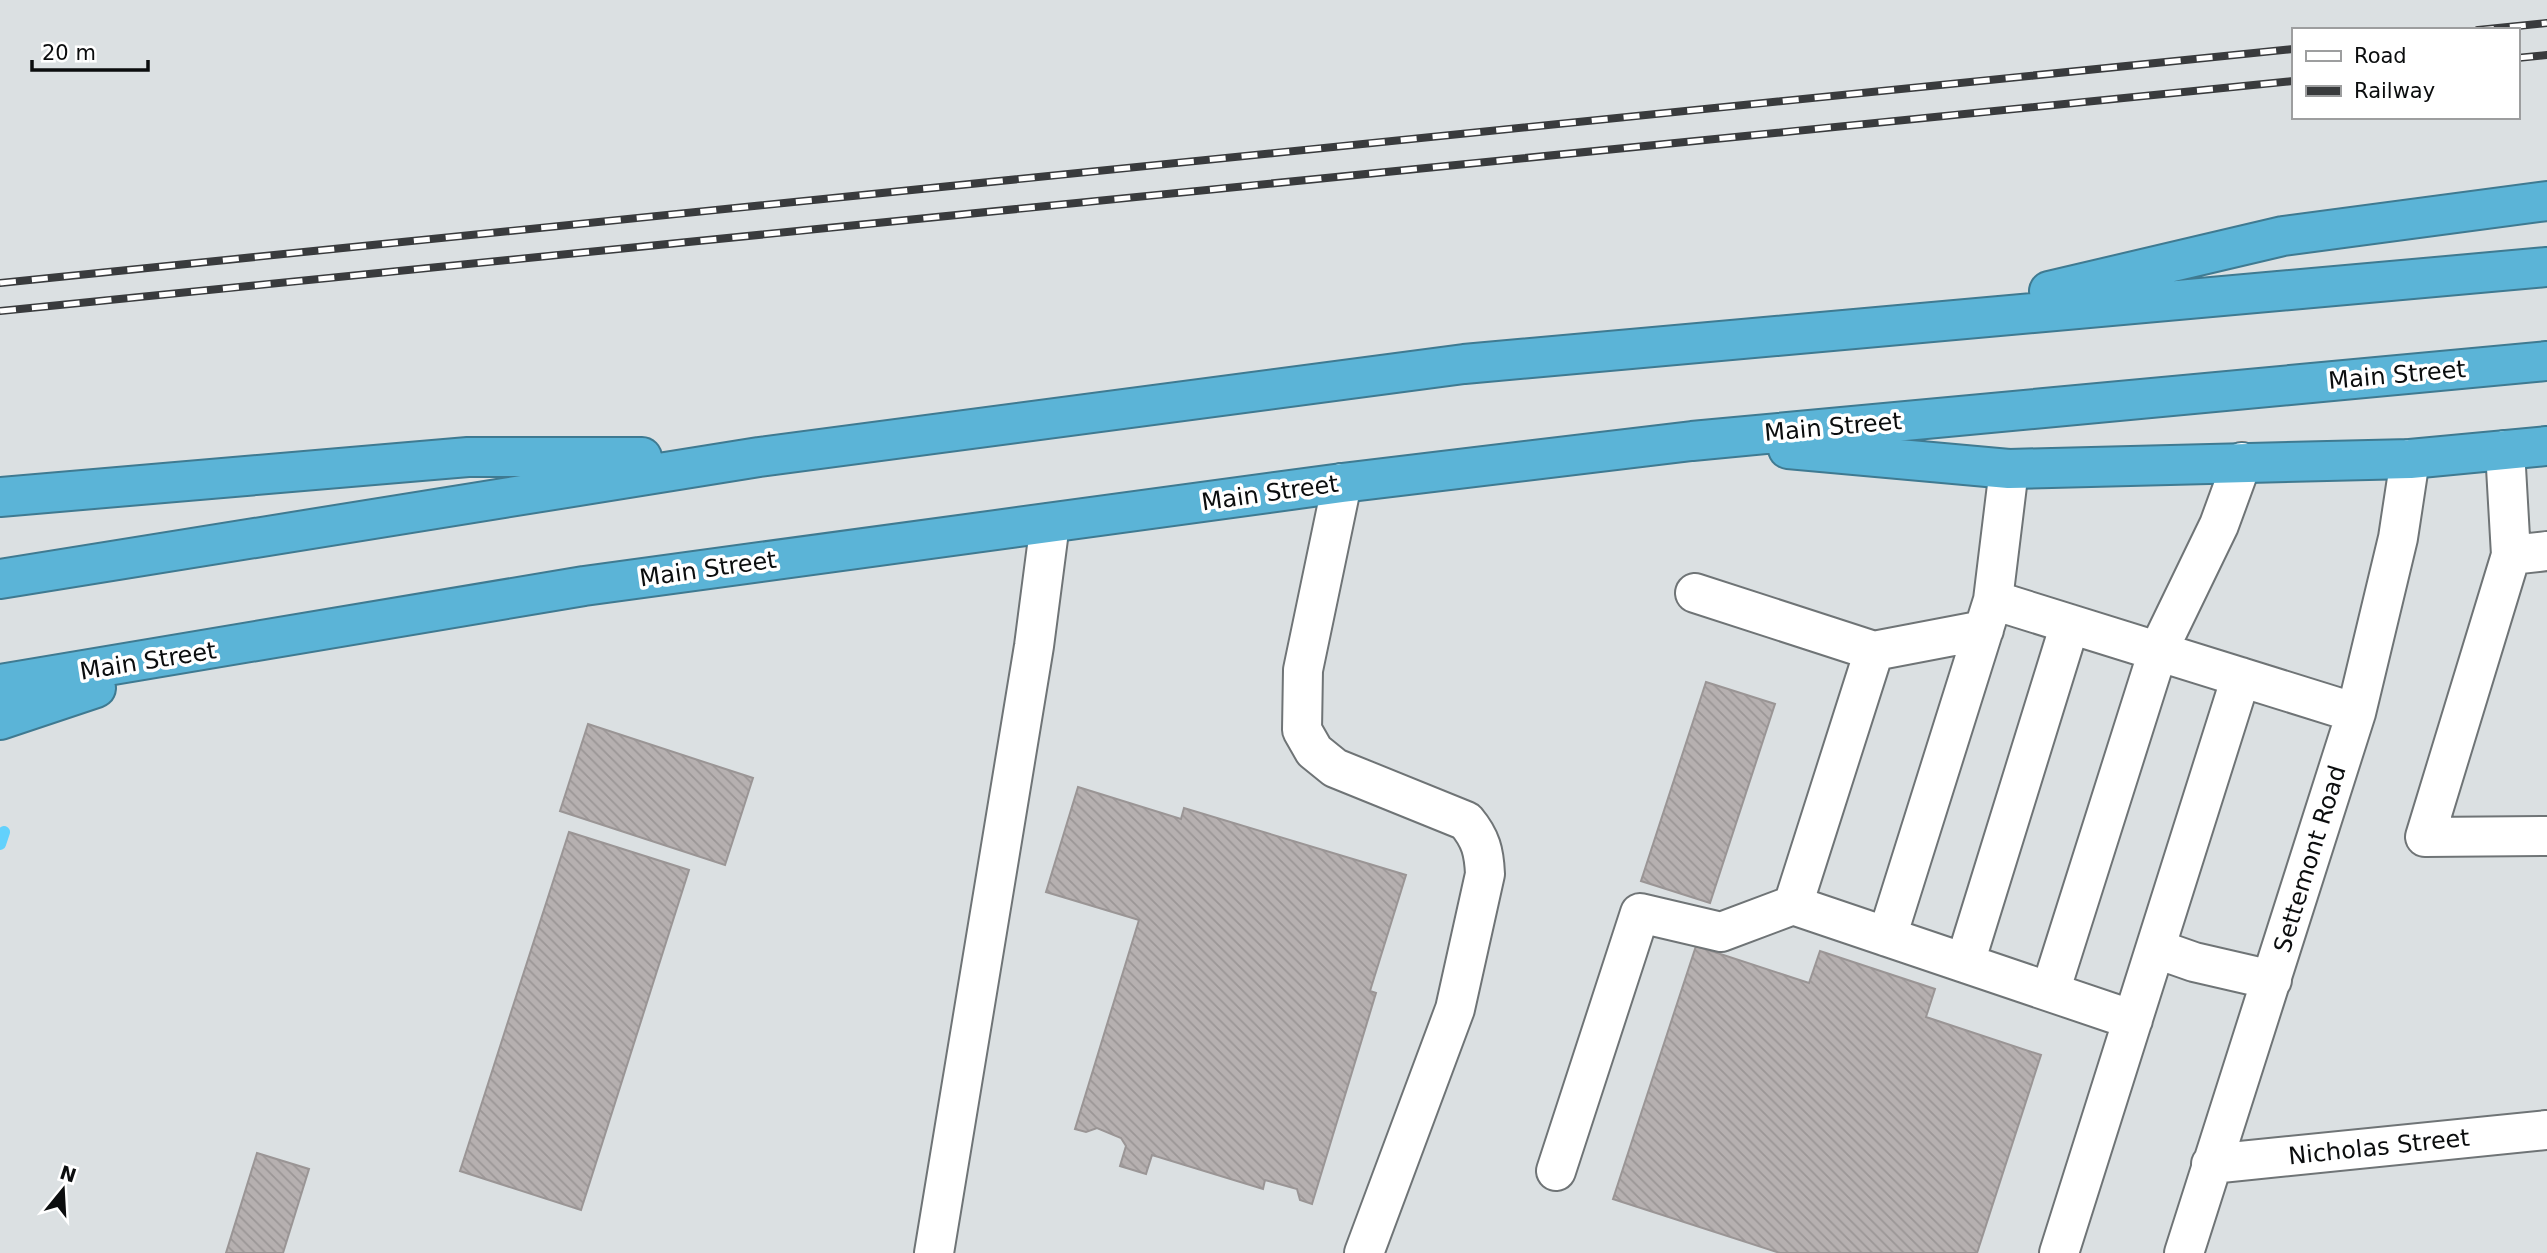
<svg xmlns="http://www.w3.org/2000/svg" width="2547" height="1253" font-family="'DejaVu Sans',sans-serif">
	<style>
		.lines { fill: none; stroke-linecap: round; stroke-linejoin: round }
		.stream { stroke: #62d1fc; stroke-width: 12 }
		.building { fill: url(#building-back-hatch); stroke: #9a9595; stroke-width: 2 }
		.minor-casing { stroke: #6f7476; stroke-width: 42 }
		.highway-casing { stroke: #3f7a91; stroke-width: 42 }
		.minor { stroke: #fff; stroke-width: 38 }
		.highway { stroke: #5bb4d7; stroke-width: 38 }
		.rail-casing { stroke: #393b3d; stroke-width: 8 }
		.rail { stroke: #fff; stroke-width: 5; stroke-dasharray: 16; stroke-linecap: butt }
		.labels { text-anchor: middle; stroke-width: 7; stroke-linejoin: round; paint-order: stroke }
		.street-label { font-size: 24px; fill: #0b0d0e; stroke: #fff }
	</style>
	<defs>
		<pattern id="building-back-hatch" width="6" height="6" patternUnits="userSpaceOnUse" patternTransform="scale(1.75)"><rect width="6" height="6" fill="#b6b0b0"/><path d="M-1 5l2 2M0 0l6 6M5-1l2 2" fill="none" stroke="#9b9696"/></pattern>
	</defs>
	<rect width="100%" height="100%" fill="#dbe0e2"/>
	<g class="lines">
		<path class="stream" d="M0,844L4,832"/>
	</g>
	<path class="building" d="M1706,682L1775,704L1710,903L1641,881Z
		M588,724L753,778L725,865L560,811Z
		M1078,787L1181,819L1184,808L1406,875L1370,991L1376,993L1312,1204L1300,1200L1297,1189L1265,1180L1263,1189L1152,1155L1146,1174L1120,1166L1126,1146L1121,1138L1097,1128L1086,1132L1075,1129L1139,920L1046,892Z
		M569,832L689,870L581,1210L460,1171Z
		M1696,946L1809,983L1820,951L1935,989L1926,1017L2041,1055L1977,1253H1780L1613,1199Z
		M257,1153L309,1169L283,1253H226Z"/>
	<g class="lines">
		<defs>
			<path id="minor" d="M2505,450L2511,555L2425,837L2547,836
				M1342,483L1303,670L1302,730L1314,751L1335,768L1466,821C1481,839 1484,852 1485,874L1455,1009L1364,1253
				M2511,555L2547,551
				M1695,593L1874,651L1984,630
				M1993,600L2356,713
				M1793,905L1874,651
				M1887,937L1993,600L2009,469
				M2157,949L2194,962L2272,980
				M1965,963L2070,624
				M2050,992L2158,651L2219,525L2242,462
				M2211,1164L2547,1130
				M1556,1171L1640,913L1721,932L1793,905L2133,1020
				M934,1253L1034,646L1050,523
				M2059,1253L2241,677
				M2184,1253L2356,713L2398,538L2410,459"/>
			<path id="highway" d="M2049,291L2283,236L2547,201
				M1788,449L2009,469L2410,459L2547,446
				M0,497L468,457H642
				M0,579L759,457L1464,364L2547,267
				M0,684L584,586L1342,483L1692,441L2547,361
				M0,720L96,688"/>
		</defs>
		<use href="#minor" class="minor-casing"/>
		<use href="#highway" class="highway-casing"/>
		<use href="#minor" class="minor"/>
		<use href="#highway" class="highway"/>
		<defs>
			<path id="rail" d="M2478,30L2547,23
				M2517,58L2547,55
				M0,283L2293,49
				M0,311L2293,81"/>
		</defs>
		<use href="#rail" class="rail-casing"/>
		<use href="#rail" class="rail"/>
	</g>
	<g class="labels">
		<g class="street-label">
			<text transform="translate(2397 375) rotate(-5)" y="8">Main Street</text>
			<text transform="translate(1833 427) rotate(-5)" y="8">Main Street</text>
			<text transform="translate(1270 493) rotate(-8)" y="8">Main Street</text>
			<text transform="translate(708 569) rotate(-8)" y="8">Main Street</text>
			<text transform="translate(148 661) rotate(-9)" y="8">Main Street</text>
			<text transform="translate(2310 859) rotate(-73)" y="8">Settemont Road</text>
			<text transform="translate(2379 1147) rotate(-6)" y="8">Nicholas Street</text>
		</g>
	</g>
	<rect x="2292" y="28" width="228" height="91" fill="#ffffff" stroke="#9d9e9f" stroke-width="2"/>
	<rect x="2306" y="51" width="35" height="10" fill="#ffffff" stroke="#9d9e9f" stroke-width="2"/>
	<text x="2354" y="63" font-size="21" fill="#0b0d0e">Road</text>
	<rect x="2306" y="86" width="35" height="10" fill="#393b3d" stroke="#9d9e9f" stroke-width="2"/>
	<text x="2354" y="98" font-size="21" fill="#0b0d0e">Railway</text>
	<g transform="translate(63 1190) rotate(18)" stroke="#ffffff" stroke-width="5" paint-order="stroke">
	<path d="M0-5L12 26L0 18L-12 26Z" fill="#0b0d0e"/>
	<text y="-10" font-size="19" font-weight="bold" text-anchor="middle" fill="#0b0d0e">N</text>
	</g>
	<path d="M32 60v10h116v-10" fill="none" stroke="#0b0d0e" stroke-width="3.5"/>
	<text x="42" y="60" font-size="21" fill="#0b0d0e" stroke="#ffffff" stroke-width="5" paint-order="stroke">20 m</text>
</svg>
